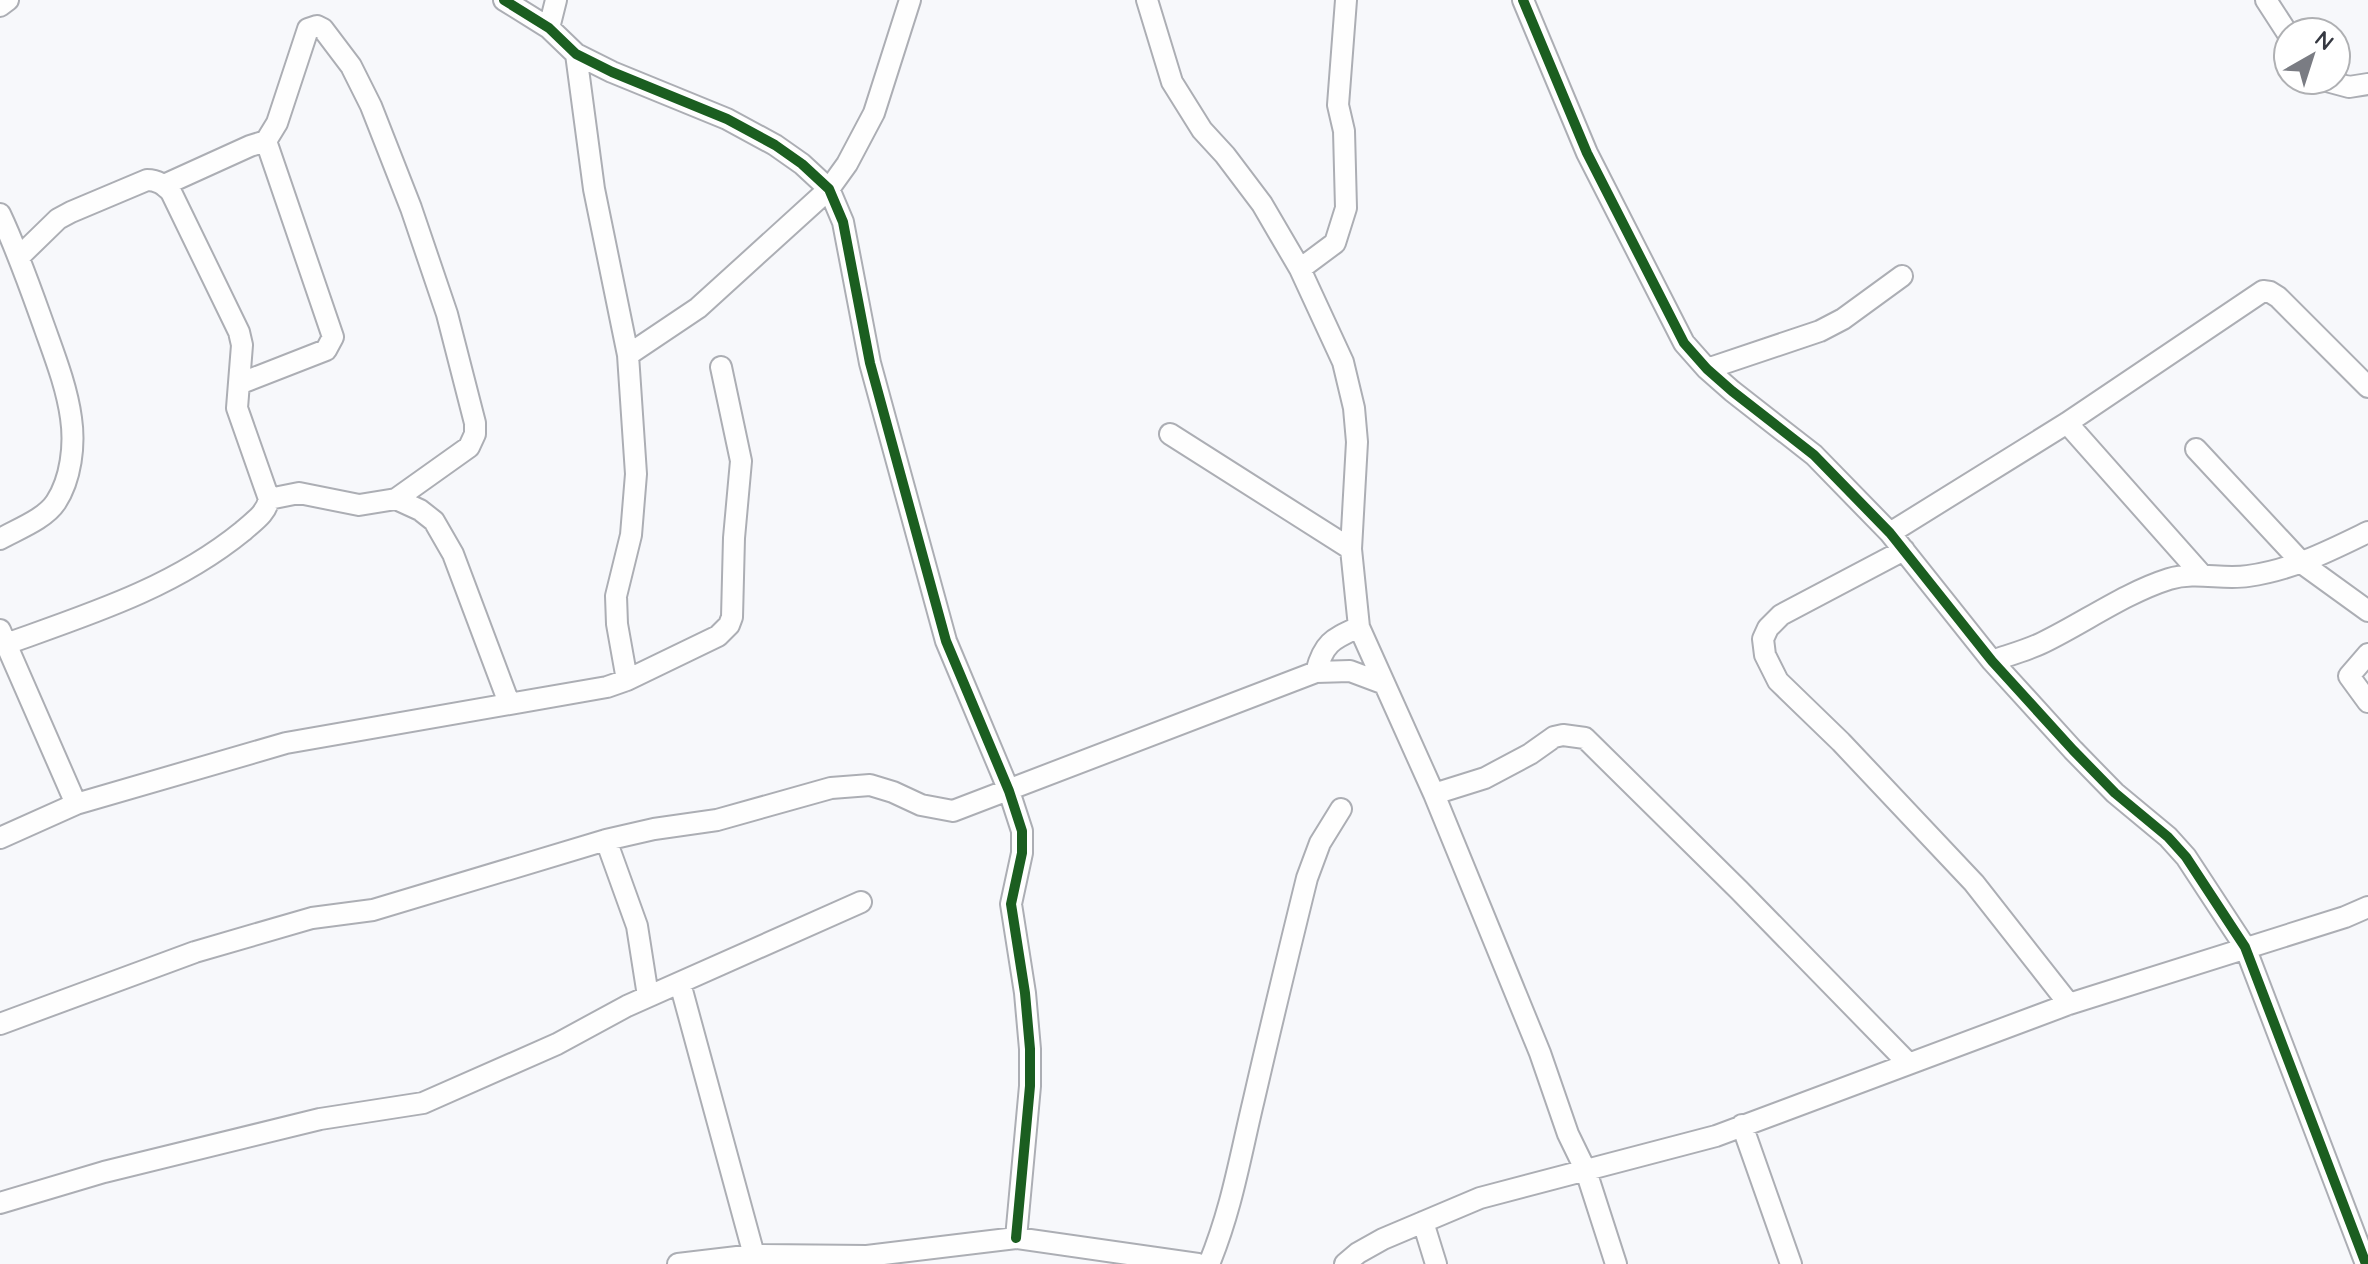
<svg xmlns="http://www.w3.org/2000/svg" width="2368" height="1264" font-family="Quicksand,sans-serif">
	<style>
		.lines { fill: none; stroke-linecap: round; stroke-linejoin: round }
		.minor-casing { stroke: #acaeb4; stroke-width: 24 }
		.minor { stroke: #fefefe; stroke-width: 20 }
		.cycleway-casing { stroke: #fff; stroke-width: 15 }
		.cycleway { stroke: #1b5e20; stroke-width: 10 }
	</style>
	<rect width="100%" height="100%" fill="#f7f8fb"/>
	<g class="lines">
		<defs>
			<path id="minor" d="M504,0L549,28L576,54L612,72L727,119L775,145L802,164L829,189L843,222L870,363L946,641L1009,791L1022,831V853L1011,904L1025,993L1030,1049V1086L1016,1238
				M1147,0L1172,82L1202,130L1225,155L1262,204L1300,269L1343,362L1354,408L1357,442L1351,549L1359,627L1434,794L1540,1053L1568,1134L1586,1171L1616,1264
				M1523,0L1587,153L1684,343L1707,369L1732,391L1814,455L1890,533L1992,661L2073,750L2115,793L2168,837L2186,857L2245,947L2366,1264
				M2266,0L2288,34
				M0,6L8,0
				M549,28L556,0
				M2323,80L2349,87L2368,84
				M164,185L250,146L266,141L277,123L308,29L317,26L323,29L351,66L371,106L411,208L447,314L475,423V434L469,447L396,499L359,505L299,493L269,499
				M0,214C18,252 31,290 45,329C55,357 67,388 71,418C75,445 71,479 56,502C45,519 18,529 0,539
				M1300,269L1335,243L1346,208L1344,131L1338,105L1346,0
				M628,355L698,308L829,189L847,164L874,113L910,0
				M1707,369L1820,331L1843,319L1902,276
				M239,384L326,350L333,337L266,141
				M2067,423L2201,574
				M1170,434L1351,549
				M2196,449L2303,564L2368,611
				M396,499L420,510L434,521L453,554L509,703
				M1890,533L2067,423L2263,291L2270,292L2278,297L2368,387
				M1904,550L1781,615L1768,628L1763,639L1765,655L1778,681L1841,742L1974,883L2069,1004
				M0,630L76,804
				M6,644C90,614 173,588 243,531C254,521 266,514 269,499L237,408L242,345L239,332L171,192C164,185 158,180 147,180L71,212L58,219L20,256
				M2368,654L2349,676L2368,702
				M1992,661C2009,655 2028,650 2044,642C2085,622 2125,593 2169,579C2196,571 2222,580 2248,576C2292,570 2329,551 2368,532
				M1316,672C1324,642 1333,639 1359,627
				M627,680L718,636L729,625L732,617L734,538L741,461L721,367
				M1434,794L1485,778L1530,754L1554,737L1563,735L1585,738L1739,890L1908,1063
				M0,838L76,804L286,743L607,687L627,680L617,624L616,596L631,535L636,474L628,355L594,189L576,54
				M606,840L637,926L648,996
				M680,983L754,1255
				M0,1024L195,952L312,918L373,910L606,840L654,829L717,820L831,788L870,785L893,792L921,805L953,811L1316,672L1350,671L1382,683
				M1742,1125L1791,1264
				M0,1203L104,1172L320,1119L423,1103L557,1044L627,1006L861,902
				M1423,1222L1436,1264
				M678,1264L754,1255L867,1256L1016,1238L1198,1264
				M1209,1264C1232,1208 1240,1157 1254,1099C1271,1025 1289,951 1307,878L1320,843L1341,809
				M1345,1264L1358,1253L1383,1239L1480,1198L1716,1136L2069,1004L2345,917L2368,907"/>
		</defs>
		<use href="#minor" class="minor-casing"/>
		<use href="#minor" class="minor"/>
		<defs>
			<path id="cycleway" d="M504,0L549,28L576,54L612,72L727,119L775,145L802,164L829,189L843,222L870,363L946,641L1009,791L1022,831V853L1011,904L1025,993L1030,1049V1086L1016,1238
				M1523,0L1587,153L1684,343L1707,369L1732,391L1814,455L1890,533L1992,661L2073,750L2115,793L2168,837L2186,857L2245,947L2366,1264"/>
		</defs>
		<use href="#cycleway" class="cycleway-casing"/>
		<use href="#cycleway" class="cycleway"/>
	</g>
	<g transform="translate(2312 56) rotate(39)"><circle r="38" fill="#ffffff" stroke="#afb0b3" stroke-width="2"/>
	<path d="M0-6L14 30L0 20L-14 30Z" fill="#7a7c83"/>
	<text y="-12" font-size="22" font-weight="bold" text-anchor="middle" fill="#363942">N</text>
	</g>
</svg>
